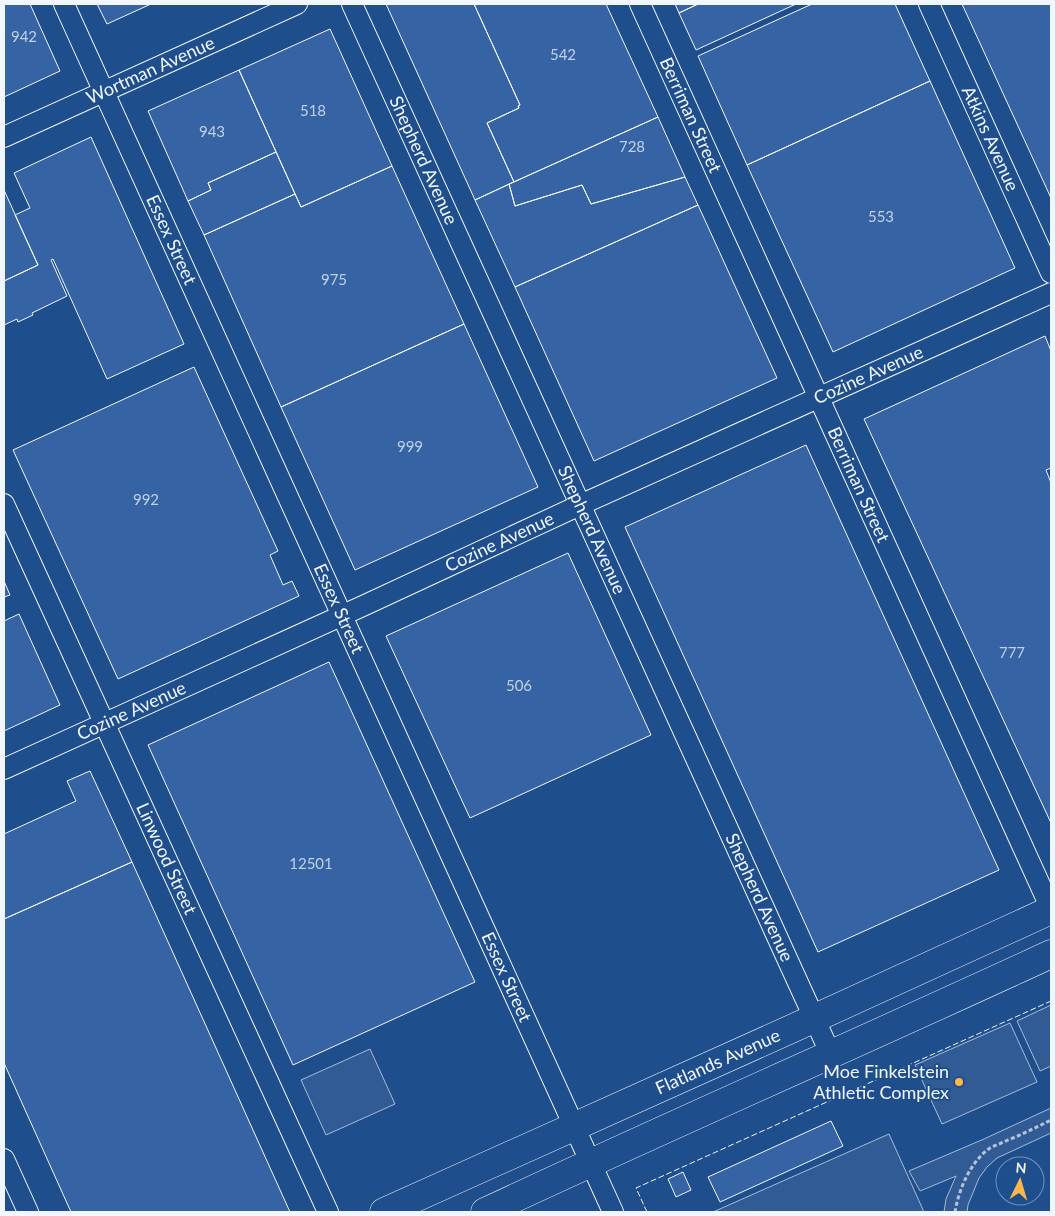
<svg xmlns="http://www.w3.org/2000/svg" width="1055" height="1216" font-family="Lato,sans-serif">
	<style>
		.built { fill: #305b95; stroke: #a8bbd7 }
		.building { fill: #3563a3; stroke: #f2f6ff }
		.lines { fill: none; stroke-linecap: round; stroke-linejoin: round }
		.street-casing { stroke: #f2f6ff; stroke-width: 22 }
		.secondary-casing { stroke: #f2f6ff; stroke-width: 29 }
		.path { stroke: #b3c4dc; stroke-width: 3; stroke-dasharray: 4 2.5; stroke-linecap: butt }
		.street { stroke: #1f4e8c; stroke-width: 20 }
		.secondary { stroke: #1f4e8c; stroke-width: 28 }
		.fence { stroke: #f2f6ff; stroke-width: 1; stroke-dasharray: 6 2.5; stroke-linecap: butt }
		.poi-dot { fill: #ffb74d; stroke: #1f4e8c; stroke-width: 2 }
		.labels { text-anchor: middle; stroke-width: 4; stroke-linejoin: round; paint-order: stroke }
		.number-label { font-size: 15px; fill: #c3d1e8 }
		.street-label { font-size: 18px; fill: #f2f6ff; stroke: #1f4e8c }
		.poi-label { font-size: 18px; fill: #f2f6ff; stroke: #1f4e8c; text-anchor: end }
	</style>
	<rect width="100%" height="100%" fill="#1f4e8c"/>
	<path class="built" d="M1051,1005V1066L1040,1071L1017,1021Z
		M1010,1023L1037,1082L942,1124L915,1065Z
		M370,1049L395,1104L326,1135L301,1080Z
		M1051,1108V1133L997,1158L987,1167L979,1178L968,1205L967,1212H944L946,1199L956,1176L920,1191L909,1171L984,1139Z
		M889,1134L924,1212H713Z"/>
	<path class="building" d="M4,4H30L60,71L4,97Z
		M97,4H151L107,24Z
		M386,4H474L520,105L518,106L519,108L487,123L514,182L475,200Z
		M474,4H606L658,117L514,182L487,123L519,108L518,106L520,105Z
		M675,4H698L679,13Z
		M698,4H796L696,50L679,13Z
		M812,4H895L930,81L747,165L698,56Z
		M962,4H1051V198Z
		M330,29L392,166L301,207L239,70Z
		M239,70L276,152L208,183L211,190L188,201L148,111Z
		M930,81L1015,268L833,352L747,165Z
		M658,117L685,177L591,204L582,185L515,206L509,184Z
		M91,137L184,344L107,379L53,259L51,260L67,296L32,313L33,315L18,322L17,319L4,325V281L38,265L15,215L30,208L14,173Z
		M276,152L295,194L204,235L188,201L211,190L208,183Z
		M392,166L464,324L281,407L204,235L295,194L301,207Z
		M685,177L698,205L515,287L475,200L509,184L515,206L582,185L591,204Z
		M4,190L38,265L4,281Z
		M698,205L777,378L594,461L515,287Z
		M464,324L538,487L355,570L281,407Z
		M1045,336L1051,351V468L1046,470L1051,483V823L864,419Z
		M194,367L278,551L270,555L283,585L292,581L299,596L118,679L13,450Z
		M806,445L999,870L818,952L625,527Z
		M568,553L651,735L470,818L386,636Z
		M4,581L10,595L4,597Z
		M19,614L60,705L4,731V621Z
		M329,662L475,982L293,1065L148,745Z
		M90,771L132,862L4,919V834L76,801L67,781Z
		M132,862L290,1212H71L4,1063V919Z
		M831,1121L843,1146L720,1202L708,1177Z
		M683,1172L691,1190L676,1197L668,1179Z"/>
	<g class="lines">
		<defs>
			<g id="street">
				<path id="s1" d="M64,4L613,1212"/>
				<path id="s2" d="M352,4L831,1055"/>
				<path id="s3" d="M640,4L1051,909"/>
				<path id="s4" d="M929,4L1051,273"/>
				<path id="s5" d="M4,137L297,4"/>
				<path id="s6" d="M4,504L328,1212"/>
				<path id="s7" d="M4,769L365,605L580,505L1051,293"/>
				<path d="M4,1159L28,1212"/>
			</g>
			<g id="secondary">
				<path id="s8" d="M384,1212L789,1030L1051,910"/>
				<path d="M485,1212C673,1124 863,1041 1051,954"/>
			</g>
		</defs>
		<use href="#street" class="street-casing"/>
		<use href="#secondary" class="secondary-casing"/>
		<path class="path" d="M955,1212C959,1189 970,1162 990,1148C996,1145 1002,1143 1008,1140C1023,1134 1037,1127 1051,1120"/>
		<use href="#street" class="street"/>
		<use href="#secondary" class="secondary"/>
		<path class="fence" d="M647,1212L636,1188L1051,1001"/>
	</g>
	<circle class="poi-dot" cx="959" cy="1082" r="5"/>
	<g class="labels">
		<g class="number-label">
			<text x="24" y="42">942</text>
			<text x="563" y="60">542</text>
			<text x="313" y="116">518</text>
			<text x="212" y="137">943</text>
			<text x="632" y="152">728</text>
			<text x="881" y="222">553</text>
			<text x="334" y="285">975</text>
			<text x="410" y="452">999</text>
			<text x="146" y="505">992</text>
			<text x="1012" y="658">777</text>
			<text x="519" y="691">506</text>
			<text x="311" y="869">12501</text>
		</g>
		<g class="street-label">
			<text dy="6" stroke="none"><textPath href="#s5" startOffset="161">Wortman Avenue</textPath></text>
			<text dy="6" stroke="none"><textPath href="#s3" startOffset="122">Berriman Street</textPath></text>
			<text dy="6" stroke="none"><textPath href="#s4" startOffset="148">Atkins Avenue</textPath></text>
			<text dy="6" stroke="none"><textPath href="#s2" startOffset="172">Shepherd Avenue</textPath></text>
			<text dy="6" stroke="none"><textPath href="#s1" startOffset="259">Essex Street</textPath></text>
			<text dy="6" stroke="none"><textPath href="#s7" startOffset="950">Cozine Avenue</textPath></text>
			<text dy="6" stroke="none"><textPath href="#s3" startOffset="528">Berriman Street</textPath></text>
			<text dy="6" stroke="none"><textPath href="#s2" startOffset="578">Shepherd Avenue</textPath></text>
			<text dy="6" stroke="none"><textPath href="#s7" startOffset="545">Cozine Avenue</textPath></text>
			<text dy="6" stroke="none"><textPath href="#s1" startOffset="664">Essex Street</textPath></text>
			<text dy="6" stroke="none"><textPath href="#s7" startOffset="140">Cozine Avenue</textPath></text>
			<text dy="6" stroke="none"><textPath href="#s6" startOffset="390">Linwood Street</textPath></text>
			<text dy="6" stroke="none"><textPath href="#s2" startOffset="982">Shepherd Avenue</textPath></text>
			<text dy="6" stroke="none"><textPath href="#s1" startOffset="1069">Essex Street</textPath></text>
			<text dy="6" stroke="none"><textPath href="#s8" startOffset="366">Flatlands Avenue</textPath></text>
		</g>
		<g class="poi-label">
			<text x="949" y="1078">Moe Finkelstein<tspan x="949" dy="21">Athletic Complex</tspan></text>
		</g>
	</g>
	<rect width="1055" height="1216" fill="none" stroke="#f2f6ff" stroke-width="10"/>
	<g transform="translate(1020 1181) rotate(5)"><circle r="24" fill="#1f4e8c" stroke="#7391ba"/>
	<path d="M0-4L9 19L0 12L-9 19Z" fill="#ffb74d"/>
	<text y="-8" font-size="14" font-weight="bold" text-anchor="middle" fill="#f2f6ff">N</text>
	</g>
</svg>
